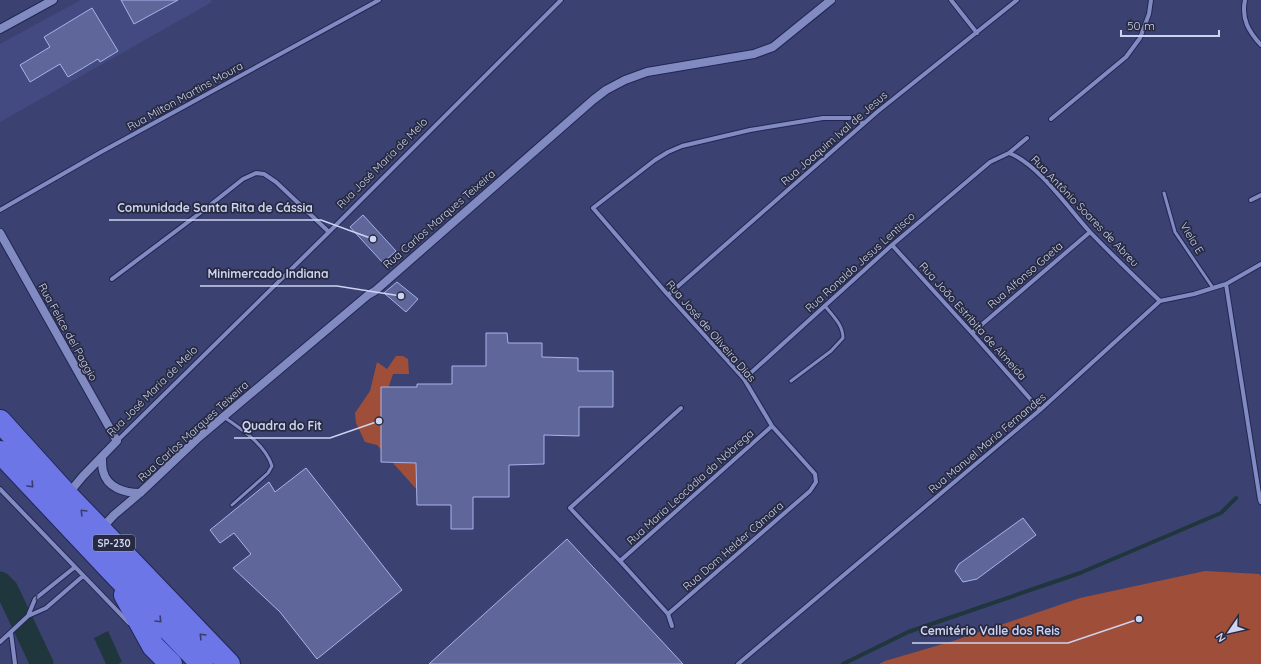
<svg xmlns="http://www.w3.org/2000/svg" width="1261" height="664" font-family="Quicksand,sans-serif">
	<style>
		.built { fill: #434a81 }
		.green { fill: #9f4f39 }
		.water { fill: #1f363c }
		.lines { fill: none; stroke-linecap: round; stroke-linejoin: round }
		.stream { stroke: #1f363c; stroke-width: 4 }
		.river { stroke: #1f363c; stroke-width: 23 }
		.building { fill: #5f679a; stroke: #a8b2eb }
		.lane-casing { stroke: #222654; stroke-width: 5 }
		.street-casing { stroke: #222654; stroke-width: 6 }
		.secondary-casing { stroke: #222654; stroke-width: 10 }
		.highway-casing { stroke: #222654; stroke-width: 24 }
		.lane { stroke: #828bc1; stroke-width: 3 }
		.street { stroke: #828bc1; stroke-width: 4 }
		.secondary { stroke: #828bc1; stroke-width: 8 }
		.highway { stroke: #6c76e6; stroke-width: 22 }
		.oneway { stroke: #383d6a }
		.oneway2 { stroke: #424767 }
		.labels { text-anchor: middle; stroke-width: 3.5; stroke-linejoin: round; paint-order: stroke }
		.shield { fill: #272a40; stroke: #9ba0bb; stroke-width: 1 }
		.shield-label { font-size: 10px; font-weight: bold; fill: #cdd3f0 }
		.street-label { font-size: 11px; fill: #cdd3f0; stroke: #272a40 }
		.leader { fill: none; stroke: #cdd3f0; stroke-width: 1.5 }
		.callout-dot { fill: #cdd3f0; stroke: #272a40; stroke-width: 1.5 }
		.callout-label { font-size: 12px; text-anchor: middle; font-weight: bold; fill: #cdd3f0; stroke: #272a40; stroke-width: 3.5; stroke-linejoin: round; paint-order: stroke }
	</style>
	<rect width="100%" height="100%" fill="#3b4171"/>
	<path class="built" d="M81,0H211L212,2L0,122V44Z"/>
	<path class="green" d="M396,356H403L408,359L409,374H393L388,389L424,455L418,491L377,445L365,442L356,423L355,413L370,391L377,362L387,369Z
		M1205,571L1259,574L1261,576V664H879L885,661L953,641L1080,598Z"/>
	<path class="water" d="M108,631L122,662L118,664H106L94,638Z"/>
	<g class="lines">
		<path class="stream" d="M843,664L908,632L1080,573L1221,513L1236,498"/>
		<path class="river" d="M0,583L7,590L42,664"/>
	</g>
	<path class="building" d="M121,0H178L134,24Z
		M92,8L118,51L100,62L98,59L68,77L60,64L30,82L20,65L50,47L44,37Z
		M363,215L396,251L383,263L350,227Z
		M397,282L418,299L406,312L384,293Z
		M486,333H507L508,343H542V357L578,358V371H613V407H579V436L544,435V464L509,465V497H473V529H451V505H417L416,463L381,462V387H417V384H452V366H486Z
		M306,468L402,590L317,659L280,612L233,568L251,554L234,533L220,543L210,530L269,482L275,492Z
		M1023,518L1036,535L977,579L963,582L955,571L959,564Z
		M567,539L683,664H429Z"/>
	<g class="lines">
		<defs>
			<path id="lane" d="M1164,193L1175,232L1213,288
				M791,381L831,351L843,338C843,325 833,316 825,306
				M224,417C242,430 265,444 272,466L268,473L232,505"/>
			<path id="street" d="M951,0L977,33
				M1245,0C1241,19 1249,32 1261,45
				M1051,119L1126,57L1140,38L1149,14L1151,0
				M1009,153L1027,138
				M1251,200L1261,195
				M0,210L101,152L379,0
				M892,245L972,333L1040,410
				M112,279L200,213L243,179L256,173L264,174L276,182L329,232
				M1226,284L1260,500L1261,502
				M668,295L877,112L1017,0
				M972,333L1090,232
				M744,379L892,245L990,162L1009,153C1038,164 1068,208 1090,232C1112,255 1136,278 1160,301
				M117,441L329,232L561,0
				M0,489L129,623
				M620,561L772,426
				M668,614L810,491L816,482L815,474L772,426L744,379L668,295L593,208L655,160L668,152L682,146L750,130L823,118H850L864,123
				M28,616L35,599L75,567
				M672,626L668,614L620,561L570,508L681,408
				M11,633L15,664
				M0,642L28,616L46,608L83,576
				M738,664L1040,410L1160,301L1194,294L1213,288L1226,284L1261,264"/>
			<path id="secondary" d="M0,29L53,0
				M0,233L117,441L83,476L68,494
				M102,458C102,462 102,467 103,471C107,488 125,493 140,493
				M101,529L114,515L140,493L197,439L368,295L375,291L593,100L606,90L625,80L647,72L754,54L773,47L831,0"/>
			<path id="highway" d="M0,421L67,495L229,664
				M0,452L112,571L202,664
				M125,595L153,646L171,664"/>
		</defs>
		<use href="#lane" class="lane-casing"/>
		<use href="#street" class="street-casing"/>
		<use href="#secondary" class="secondary-casing"/>
		<use href="#highway" class="highway-casing"/>
		<use href="#lane" class="lane"/>
		<use href="#street" class="street"/>
		<use href="#secondary" class="secondary"/>
		<use href="#highway" class="highway"/>
	</g>
	<defs><path id="oneway-chevron" d="M-2-3.5L2.5 0L-2 3.5" fill="none" stroke-width="1.6" stroke-linecap="round" stroke-linejoin="round"/></defs>
	<g class="oneway">
		<use href="#oneway-chevron" transform="translate(31 485) rotate(47)"/>
		<use href="#oneway-chevron" transform="translate(83 512) rotate(-134)"/>
		<use href="#oneway-chevron" transform="translate(159 620) rotate(46)"/>
		<use href="#oneway-chevron" transform="translate(202 636) rotate(-134)"/>
	</g>
	<use class="oneway2" href="#oneway-chevron" transform="translate(38 598) rotate(133)"/>
	<g class="labels">
		<rect class="shield" x="93" y="535" width="42" height="16" rx="3"/>
		<g class="shield-label">
			<text x="114" y="547">SP-230</text>
		</g>
		<g class="street-label">
			<text transform="translate(185 96) rotate(-29)" y="4">Rua Milton Martins Moura</text>
			<text transform="translate(834 138) rotate(-41)" y="4">Rua Joaquim Ival de Jesus</text>
			<text transform="translate(382 163) rotate(-45)" y="4">Rua José Maria de Melo</text>
			<text transform="translate(1085 211) rotate(46)" y="4">Rua Antônio Soares de Abreu</text>
			<text transform="translate(439 219) rotate(-41)" y="4">Rua Carlos Marques Teixeira</text>
			<text transform="translate(1192 238) rotate(59)" y="4">Viela E</text>
			<text transform="translate(860 262) rotate(-42)" y="4">Rua Ronaldo Jesus Lentisco</text>
			<text transform="translate(1025 275) rotate(-41)" y="4">Rua Alfonso Gaeta</text>
			<text transform="translate(973 321) rotate(48)" y="4">Rua João Estribita de Almeida</text>
			<text transform="translate(711 331) rotate(49)" y="4">Rua José de Oliveira Dias</text>
			<text transform="translate(68 332) rotate(61)" y="4">Rua Felice del Paggio</text>
			<text transform="translate(152 391) rotate(-45)" y="4">Rua José Maria de Melo</text>
			<text transform="translate(193 431) rotate(-42)" y="4">Rua Carlos Marques Teixeira</text>
			<text transform="translate(987 443) rotate(-40)" y="4">Rua Manuel Maria Fernandes</text>
			<text transform="translate(690 487) rotate(-42)" y="4">Rua Maria Leocádia da Nóbrega</text>
			<text transform="translate(733 546) rotate(-41)" y="4">Rua Dom Helder Câmara</text>
		</g>
	</g>
	<path class="leader" d="M373 239L321 220H109M401 296L337 286H200M379 421L330 438H234M1139 619L1068 643H912"/>
	<g class="callout-dot">
		<circle cx="373" cy="239" r="4"/>
		<circle cx="401" cy="296" r="4"/>
		<circle cx="379" cy="421" r="4"/>
		<circle cx="1139" cy="619" r="4"/>
	</g>
	<g class="callout-label">
		<text x="215" y="212">Comunidade Santa Rita de Cássia</text>
		<text x="268" y="278">Minimercado Indiana</text>
		<text x="282" y="430">Quadra do Fit</text>
		<text x="990" y="635">Cemitério Valle dos Reis</text>
	</g>
	<g transform="translate(1229 632) rotate(236)" stroke="#272a40" stroke-width="3" paint-order="stroke">
	<path d="M0-3L7 15L0 10L-7 15Z" fill="#cdd3f0"/>
	<text y="-6" font-size="11" font-weight="bold" text-anchor="middle" fill="#cdd3f0">N</text>
	</g>
	<path d="M1121 30v6h98v-6" fill="none" stroke="#cdd3f0" stroke-width="2"/>
	<text x="1127" y="30" font-size="12" fill="#cdd3f0" stroke="#272a40" stroke-width="3" paint-order="stroke">50 m</text>
</svg>
